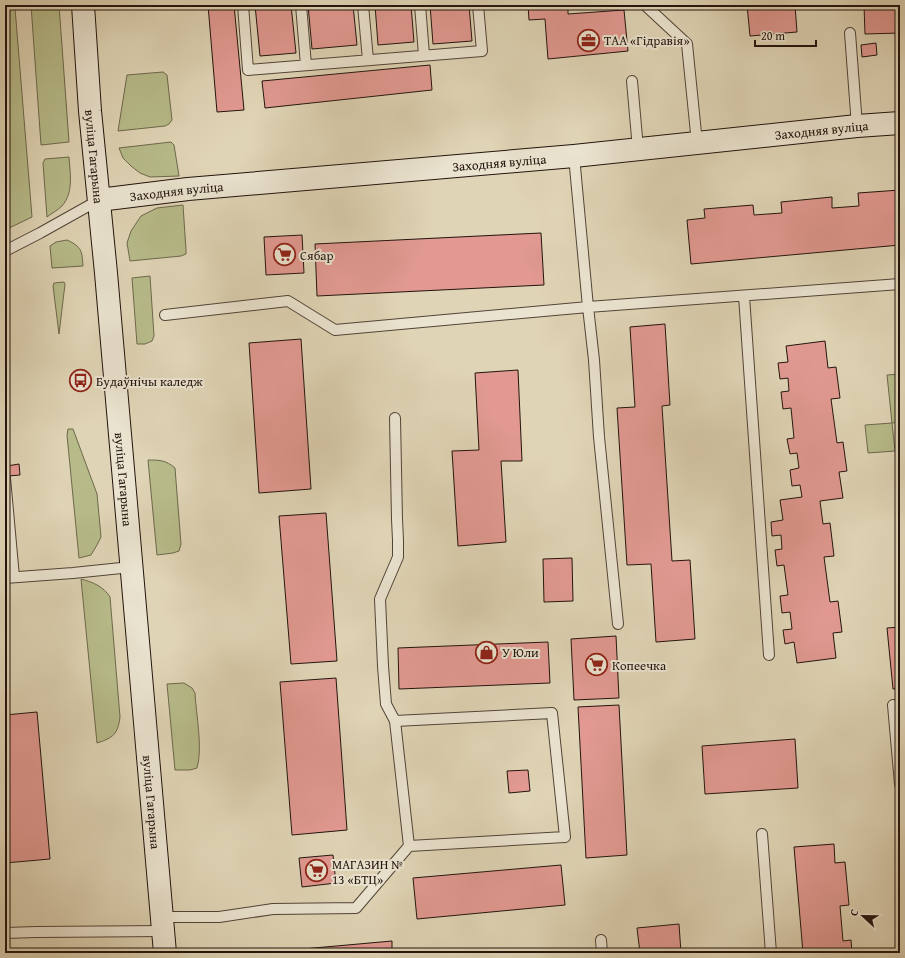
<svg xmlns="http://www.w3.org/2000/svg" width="905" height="958" font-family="'Gentium Book Plus',serif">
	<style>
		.green { fill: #b7bb8a; stroke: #6d684c }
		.building { fill: #e19991; stroke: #23140e }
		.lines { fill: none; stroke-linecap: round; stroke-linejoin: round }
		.service-casing { stroke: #524438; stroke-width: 12 }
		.secondary-casing { stroke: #23140e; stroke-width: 24 }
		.service { stroke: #eae3cf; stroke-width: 10 }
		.secondary { stroke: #eae3cf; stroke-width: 22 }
		.labels { text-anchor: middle; stroke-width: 4; stroke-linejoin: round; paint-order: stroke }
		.poi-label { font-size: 13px; fill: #23140e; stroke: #eae3cf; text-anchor: start }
		.street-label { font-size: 13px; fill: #23140e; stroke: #eae3cf }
	</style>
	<rect width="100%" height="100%" fill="#dfd4b5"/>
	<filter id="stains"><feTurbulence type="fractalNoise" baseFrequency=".005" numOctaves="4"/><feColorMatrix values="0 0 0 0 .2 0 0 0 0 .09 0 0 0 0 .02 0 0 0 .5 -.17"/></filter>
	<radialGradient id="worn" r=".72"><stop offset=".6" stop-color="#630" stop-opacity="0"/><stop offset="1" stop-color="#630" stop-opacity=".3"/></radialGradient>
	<path class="green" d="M31,5H59L69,142L41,145Z
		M15,8L32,217L5,230V9Z
		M163,72L167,75L172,120L169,124L165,126L118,131L127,75Z
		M171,142L174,145L179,176L150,177L140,173L131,166L123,158L119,148Z
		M69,157C70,173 74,192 62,206C58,210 52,213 47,217L43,163L45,159Z
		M183,205L186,250V254L181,256L130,261L127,243L131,231L141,216L157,208Z
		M67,240C82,247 82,251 83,266L52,268L50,246L56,242Z
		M150,276L154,336L152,341L145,344H137L132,278Z
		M64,282L65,284L59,334L53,286L54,283Z
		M900,374V422L892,423L895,451L868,453L865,425L892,423L887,375Z
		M68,429H73L97,494L101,537L97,545L91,555L79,558L67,435Z
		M148,460C159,460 166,460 175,468L181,544L179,551L173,553L157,555Z
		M81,579C93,582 104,587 110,597L120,717C118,734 113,738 97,743Z
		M184,683L192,688L195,693C196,714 203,748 197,768L190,770H175L167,684Z"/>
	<path class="building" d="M208,5H234L244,110L217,112Z
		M255,5H291L296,53L260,56Z
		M308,5H353L357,45L312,49Z
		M375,5H411L414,42L378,45Z
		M430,5H469L472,41L433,44Z
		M528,5H568V14L624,10L628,51L548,59L545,19L529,20Z
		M747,5H795L797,32L750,36Z
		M864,5H900V33L865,34Z
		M876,43L877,55L862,57L861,45Z
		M430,65L432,90L265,108L262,81Z
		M900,190V245L691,264L687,220L705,218L704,209L753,205L754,215L782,213L781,202L832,197V208L859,206L858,193Z
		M541,233L544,285L317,296L315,244Z
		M302,235L304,273L266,275L264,237Z
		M665,324L670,405L662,406L672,561L690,560L695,639L656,642L651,564L627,565L617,408L635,407L630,327Z
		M301,339L311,489L259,493L249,343Z
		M825,341L828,368L836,367L840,398L831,399L837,443L843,442L847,471L839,472L843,498L820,501L823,524L830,523L834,556L824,557L830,602L838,601L842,632L833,633L836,658L797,663L794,642L785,644L783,630L792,629L790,612L782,613L780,596L788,595L784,565L777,566L775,550L782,549L781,535L772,536L771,522L783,520L780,500L802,497L800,485L792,486L790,470L799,468L797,453L790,454L787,439L794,438L791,408L783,409L781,392L789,391L788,378L780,379L778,363L788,362L786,346Z
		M518,370L522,461H501L506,542L458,546L452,451L479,450L475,373Z
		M19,464L20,475L8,476L7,466Z
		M326,513L337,661L291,664L279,516Z
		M572,558L573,601L544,602L543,559Z
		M900,627V688L893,689L887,628Z
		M616,636L619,698L574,700L571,639Z
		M548,642L550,683L399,689L398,648Z
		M336,678L347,830L292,835L280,682Z
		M619,705L627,855L586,858L578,707Z
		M37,712L50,859L5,863V715Z
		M795,739L798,788L705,794L702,746Z
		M528,770L530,791L509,793L507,771Z
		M834,844L835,863L845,862L849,905L840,906L843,941L851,940L852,953H803L794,847Z
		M333,855L336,883L302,887L299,858Z
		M561,865L565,905L417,919L413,878Z
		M679,924L681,953H640L637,928Z
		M392,941V953H258Z"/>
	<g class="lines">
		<defs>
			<path id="service" d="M243,5L248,70L482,51L478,5
				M301,5L306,65
				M363,5L368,60
				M420,5L424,55
				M645,5L687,44L697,143
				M850,33L857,126
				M632,81L638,149
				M574,156L588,307L900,284
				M5,251L40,233L99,200
				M744,296L769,655
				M165,315L288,301L335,330L588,307L594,360L599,437L618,624
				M395,418L397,519L398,540V557L380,599L383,666L386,704L395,721L552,713L565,837L409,846L395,721
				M5,478L14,577
				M5,578L73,573L131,567
				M893,705L900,784
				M762,834L771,953
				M162,917H219L273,909L356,908L409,846
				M5,933L36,932L164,931
				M601,940L602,953"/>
			<g id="secondary">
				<path id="s1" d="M83,5L90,111L106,273L165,953"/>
				<path id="s2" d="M99,200L188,189L574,156L857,126L900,123"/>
			</g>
		</defs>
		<use href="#service" class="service-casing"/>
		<use href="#secondary" class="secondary-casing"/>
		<use href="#service" class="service"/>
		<use href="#secondary" class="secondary"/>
	</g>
	<defs>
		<symbol id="office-ring" viewBox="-11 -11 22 22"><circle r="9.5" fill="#eae3cf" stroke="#8f2418" stroke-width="1.5"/><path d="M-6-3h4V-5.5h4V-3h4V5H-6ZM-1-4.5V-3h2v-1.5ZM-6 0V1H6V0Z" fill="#8f2418"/></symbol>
		<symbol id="supermarket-ring" viewBox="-11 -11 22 22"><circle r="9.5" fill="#eae3cf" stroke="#8f2418" stroke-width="1.5"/><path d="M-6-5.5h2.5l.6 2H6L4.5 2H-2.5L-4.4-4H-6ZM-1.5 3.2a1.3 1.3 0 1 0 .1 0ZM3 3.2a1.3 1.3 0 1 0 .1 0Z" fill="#8f2418"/></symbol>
		<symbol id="bus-ring" viewBox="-11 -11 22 22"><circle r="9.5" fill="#eae3cf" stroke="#8f2418" stroke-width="1.5"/><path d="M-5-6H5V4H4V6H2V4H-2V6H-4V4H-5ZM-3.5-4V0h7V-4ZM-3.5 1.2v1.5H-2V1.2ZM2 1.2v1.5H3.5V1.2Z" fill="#8f2418"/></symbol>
		<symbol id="shop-ring" viewBox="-11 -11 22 22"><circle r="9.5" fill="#eae3cf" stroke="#8f2418" stroke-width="1.5"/><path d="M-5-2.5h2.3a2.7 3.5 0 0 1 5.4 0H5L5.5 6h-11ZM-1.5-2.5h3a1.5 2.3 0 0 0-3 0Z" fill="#8f2418"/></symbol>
	</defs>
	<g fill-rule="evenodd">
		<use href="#office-ring" x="576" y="28" width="25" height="25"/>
		<use href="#supermarket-ring" x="272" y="242" width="25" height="25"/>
		<use href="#bus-ring" x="68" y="368" width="25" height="25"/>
		<use href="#shop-ring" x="474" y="640" width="25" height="25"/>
		<use href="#supermarket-ring" x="584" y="652" width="25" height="25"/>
		<use href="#supermarket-ring" x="304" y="858" width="25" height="25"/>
	</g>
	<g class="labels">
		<g class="poi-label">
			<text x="604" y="45">ТАА «Гідравія»</text>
			<text x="300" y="260">Сябар</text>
			<text x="96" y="386">Будаўнічы каледж</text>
			<text x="502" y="657">У Юли</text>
			<text x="612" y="670">Копеечка</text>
			<text x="332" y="869">МАГАЗИН №<tspan x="332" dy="15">13 «БТЦ»</tspan></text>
		</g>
		<g class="street-label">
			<text dy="5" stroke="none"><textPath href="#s2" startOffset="726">Заходняя вуліца</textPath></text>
			<text dy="5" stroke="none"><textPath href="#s1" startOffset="152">вуліца Гагарына</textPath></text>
			<text dy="5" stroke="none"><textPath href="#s2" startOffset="402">Заходняя вуліца</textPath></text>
			<text dy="5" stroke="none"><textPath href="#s2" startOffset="78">Заходняя вуліца</textPath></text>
			<text dy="5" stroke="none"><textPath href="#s1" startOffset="476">вуліца Гагарына</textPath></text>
			<text dy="5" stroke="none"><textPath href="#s1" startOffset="800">вуліца Гагарына</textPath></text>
		</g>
	</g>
	<rect width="905" height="958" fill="none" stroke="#dfd4b5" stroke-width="20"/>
	<rect x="6" y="6" width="893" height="946" fill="none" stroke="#23140e" stroke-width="2"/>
	<rect x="10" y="10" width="885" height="938" fill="none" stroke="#23140e"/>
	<g transform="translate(863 916) rotate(292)" stroke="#eae3cf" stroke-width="3" paint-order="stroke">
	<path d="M0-3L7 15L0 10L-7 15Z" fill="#23140e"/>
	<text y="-6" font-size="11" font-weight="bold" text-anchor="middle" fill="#23140e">С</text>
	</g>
	<path d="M755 40v6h61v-6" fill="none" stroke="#23140e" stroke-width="2"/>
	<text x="761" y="40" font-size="12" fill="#23140e" stroke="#eae3cf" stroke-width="3" paint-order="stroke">20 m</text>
	<rect width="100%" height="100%" filter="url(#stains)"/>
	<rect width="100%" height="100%" fill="url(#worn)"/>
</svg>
